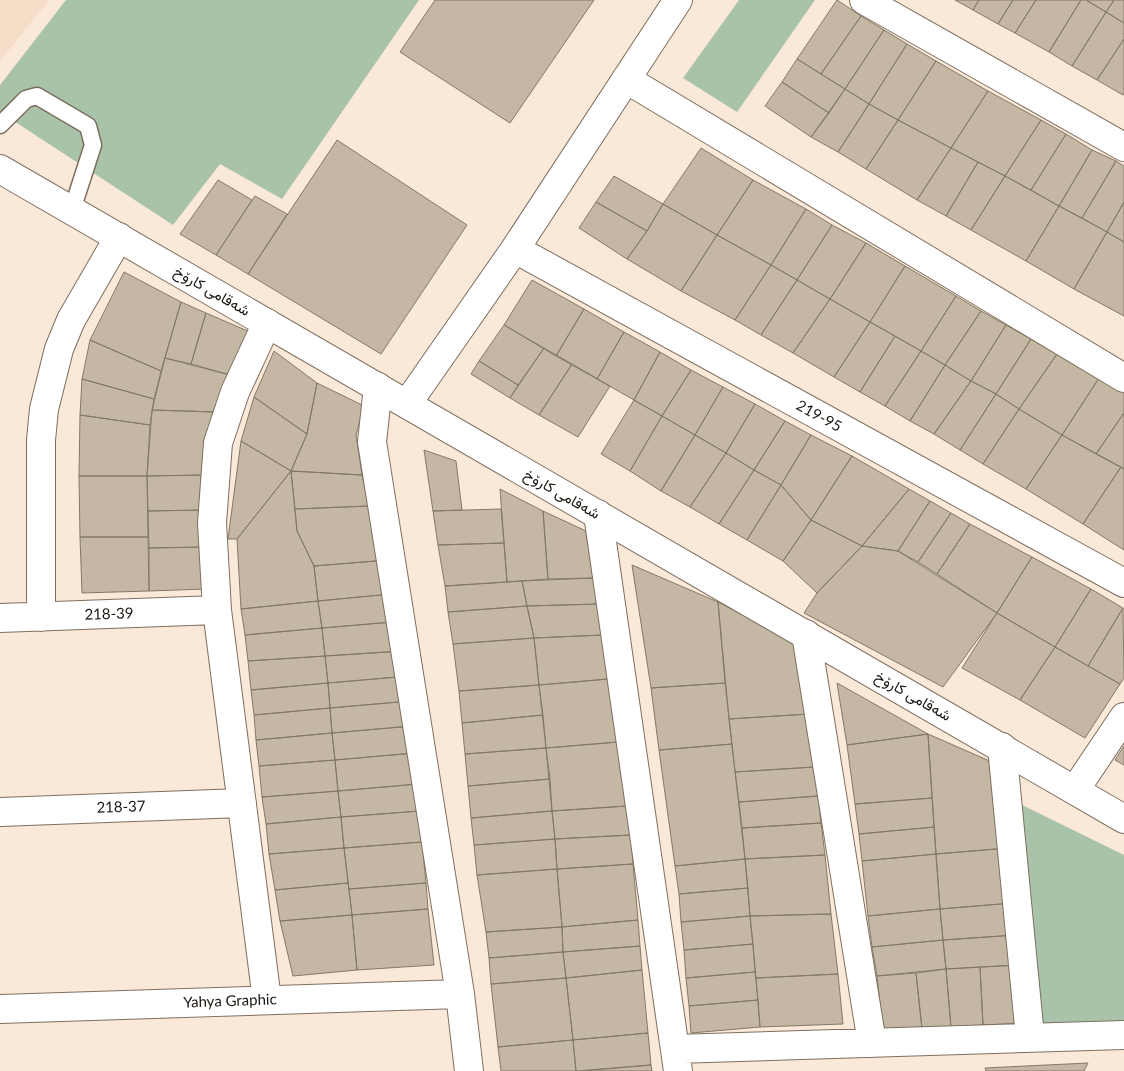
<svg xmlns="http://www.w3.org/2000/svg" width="1124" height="1071" font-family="Lato,Vazirmatn,sans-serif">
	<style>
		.built { fill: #f5ddc7 }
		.green { fill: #a9c3aa }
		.building { fill: #c4b7a4; stroke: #847967 }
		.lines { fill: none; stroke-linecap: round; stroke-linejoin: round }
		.lane-casing { stroke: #7e6f60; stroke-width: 19 }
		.street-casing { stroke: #7e6f60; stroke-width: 30 }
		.secondary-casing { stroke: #7e6f60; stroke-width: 30 }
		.lane { stroke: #fff; stroke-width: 16 }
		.street { stroke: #fff; stroke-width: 28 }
		.secondary { stroke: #fff; stroke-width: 28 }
		.labels { text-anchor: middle; stroke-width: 4; stroke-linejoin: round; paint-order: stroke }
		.street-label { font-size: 15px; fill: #1c1610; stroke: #fff }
	</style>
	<rect width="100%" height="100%" fill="#fae8d8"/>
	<path class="built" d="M0,0H49L0,61Z"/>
	<path class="green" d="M66,0H419L282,199L220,164L173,225L0,112V85Z
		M739,0H815L737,112L683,78Z
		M1016,802L1124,855V1026L1040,1037Z"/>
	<path class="building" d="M435,0H594L510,123L400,52Z
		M837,0L861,16L821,74L797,59Z
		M955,0H979L973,10Z
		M979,0H1013L998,24L973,10Z
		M1013,0H1036L1015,33L998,24Z
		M1036,0H1081L1049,52L1015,33Z
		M1081,0H1086L1106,12L1072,66L1049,52Z
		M1086,0H1114L1106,12Z
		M1114,0H1124V23L1106,12Z
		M1106,12L1124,23V39L1097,80L1072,66Z
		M861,16L884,30L845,89L821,74Z
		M884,30L907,44L869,104L845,89Z
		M1124,39V94L1123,95L1097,80Z
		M907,44L936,61L898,120L869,104Z
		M797,59L845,89L829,113L782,82Z
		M936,61L988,91L951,148L898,120Z
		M782,82L829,113L811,137L765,106Z
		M845,89L869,104L838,152L811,137Z
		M988,91L1041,120L1005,176L951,148Z
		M869,104L898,120L866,169L838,152Z
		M898,120L951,148L917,200L866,169Z
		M1041,120L1066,134L1031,190L1005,176Z
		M1066,134L1092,150L1059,206L1031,190Z
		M337,140L467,225L381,354L248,274Z
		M701,148L753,180L717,235L663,204Z
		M951,148L978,162L946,216L917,200Z
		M1092,150L1116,161L1082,218L1059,206Z
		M1116,161L1124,166V202L1107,232L1082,218Z
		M978,162L1005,176L971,230L946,216Z
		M614,176L663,204L647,231L596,202Z
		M1005,176L1059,206L1026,261L971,230Z
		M218,180L252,200L216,255L180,234Z
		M753,180L806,209L771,265L717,235Z
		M255,196L287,214L248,274L216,255Z
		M596,202L647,231L627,259L579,228Z
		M1124,202V242L1107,232Z
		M663,204L717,235L681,291L627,259L647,231Z
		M1059,206L1107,232L1074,289L1026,261Z
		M806,209L832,225L797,280L771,265Z
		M832,225L866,243L830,299L797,280Z
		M1107,232L1124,242V316L1074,289Z
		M717,235L771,265L735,320L681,291Z
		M866,243L905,266L870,322L830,299Z
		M771,265L797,280L761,335L735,320Z
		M905,266L956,296L921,351L870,322Z
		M124,272L181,302L161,371L90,340Z
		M532,280L584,309L556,356L504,325Z
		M797,280L830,299L793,353L761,335Z
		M956,296L981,311L945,365L921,351Z
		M830,299L870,322L834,377L793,353Z
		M181,302L206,313L191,364L165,358Z
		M584,309L624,332L597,379L556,356Z
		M981,311L1006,325L971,381L945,365Z
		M206,313L250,332L230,375L191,364Z
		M870,322L895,336L860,392L834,377Z
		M504,325L544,348L518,385L479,361Z
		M1006,325L1031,339L996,394L971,381Z
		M624,332L660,352L634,400L597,379Z
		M895,336L921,351L885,406L860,392Z
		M1031,339L1057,354L1019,409L996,394Z
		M90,340L161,371L154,399L82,379Z
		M544,348L572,364L539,415L510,398Z
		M274,351L317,383L307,434L254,397Z
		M921,351L945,365L910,421L885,406Z
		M660,352L691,370L662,416L634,400Z
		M1057,354L1099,378L1062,435L1019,409Z
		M165,358L230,375L216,412L152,410Z
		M479,361L518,385L510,398L471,374Z
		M572,364L610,386L578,437L539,415Z
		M945,365L971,381L934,434L910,421Z
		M691,370L723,387L695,435L662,416Z
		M1099,378L1124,393V413L1096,454L1062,435Z
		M82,379L154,399L150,425L80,415Z
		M971,381L996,394L960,450L934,434Z
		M317,383L364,406L356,435L362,475L291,471L307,434Z
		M723,387L755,404L726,453L695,435Z
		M996,394L1019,409L983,464L960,450Z
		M254,397L307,434L291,471L241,441Z
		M634,400L662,416L630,471L601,454Z
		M755,404L785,421L754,470L726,453Z
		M1019,409L1062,435L1026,489L983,464Z
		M152,410L216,412L205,475L147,476Z
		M1124,413V469L1096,454Z
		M80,415L150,425L147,476H79Z
		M662,416L695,435L661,491L630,471Z
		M785,421L811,435L781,485L754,470Z
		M695,435L726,453L690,507L661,491Z
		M811,435L852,456L811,520L781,485Z
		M1062,435L1121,467L1083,524L1026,489Z
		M241,441L291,471L237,539H228Z
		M424,450L456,461L462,510L433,511Z
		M726,453L754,470L719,524L690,507Z
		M852,456L909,489L862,546L811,520Z
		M1121,467L1124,469V550L1083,524Z
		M754,470L781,485L747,540L719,524Z
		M291,471L362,475L369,506L295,509Z
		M291,471L297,531L314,566L318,601L241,609L237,539Z
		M205,475L204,510L148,511L147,476Z
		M79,476H147L148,537H80Z
		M781,485L811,520L783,561L747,540Z
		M500,489L543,511L548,579L507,582Z
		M909,489L930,501L898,551L862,546Z
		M930,501L951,513L918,562L898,551Z
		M369,506L388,560L314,566L297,531L295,509Z
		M501,509L504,543L438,545L433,511Z
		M204,510L205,547L149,548L148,511Z
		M543,511L586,531L593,578L548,579Z
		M951,513L970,524L937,574L918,562Z
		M811,520L862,546L817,593L783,561Z
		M970,524L1032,557L997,613L937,574Z
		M80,537H148L149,591L82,593Z
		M504,543L507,582L445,586L438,545Z
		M862,546L898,551L997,613L943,687L804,613L817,593Z
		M205,547V589L149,591V548Z
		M1032,557L1091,589L1055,647L997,613Z
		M388,560L391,594L318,601L314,566Z
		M632,565L718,602L725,683L651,688Z
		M593,578L598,604L527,606L522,581Z
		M522,581L527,606L448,612L445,586Z
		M1091,589L1123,608L1088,666L1055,647Z
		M391,594L393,622L322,628L318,601Z
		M318,601L322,628L245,635L241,609Z
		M718,602L803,646L809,714L729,719Z
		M598,604L603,635L534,638L527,606Z
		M527,606L534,638L453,644L448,612Z
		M1123,608L1124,678L1120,684L1088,666Z
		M997,613L1055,647L1020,700L962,668Z
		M393,622L402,651L325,656L322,628Z
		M322,628L325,656L248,661L245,635Z
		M603,635L608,679L539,685L534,638Z
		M534,638L539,685L459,691L453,644Z
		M1055,647L1120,684L1085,738L1020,700Z
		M402,651L409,676L328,683L325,656Z
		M325,656L328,683L251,690L248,661Z
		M409,676L410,701L330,708L328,683Z
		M608,679L618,742L546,748L539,685Z
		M328,683L330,708L254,715L251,690Z
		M725,683L732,744L659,750L651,688Z
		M837,683L928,734L847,745Z
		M539,685L543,715L462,723L459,691Z
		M410,701L412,726L332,733L330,708Z
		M330,708L332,733L256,740L254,715Z
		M809,714L814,767L735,772L729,719Z
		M543,715L546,748L465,754L462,723Z
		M412,726L415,753L335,760L332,733Z
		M332,733L335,760L259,766L256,740Z
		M928,734L1001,766L1008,848L936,854Z
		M928,734L932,798L855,804L847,745Z
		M618,742L627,806L552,811L546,748Z
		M732,744L745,859L675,866L659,750Z
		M1124,746V765L1115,760Z
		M546,748L550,779L468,786L465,754Z
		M415,753L418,784L338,791L335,760Z
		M335,760L338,791L262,797L259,766Z
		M814,767L818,796L739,802L735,772Z
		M550,779L552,811L471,818L468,786Z
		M418,784L420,811L341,817L338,791Z
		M338,791L341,817L266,824L262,797Z
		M818,796L821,823L742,828L739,802Z
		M932,798L934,827L859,834L855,804Z
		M627,806L631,835L555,839L552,811Z
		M420,811L422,842L344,848L341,817Z
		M552,811L555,839L474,845L471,818Z
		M341,817L344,848L269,854L266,824Z
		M821,823L825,855L745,859L742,828Z
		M934,827L936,854L862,861L859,834Z
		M631,835L633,864L557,869L555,839Z
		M555,839L557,869L477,875L474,845Z
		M422,842L426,883L349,889L344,848Z
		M344,848L348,883L275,890L269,854Z
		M1008,848L1013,903L940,909L936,854Z
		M936,854L940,909L868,916L862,861Z
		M825,855L831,914L750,916L745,859Z
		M745,859L748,888L679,894L675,866Z
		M633,864L638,920L562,927L557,869Z
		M557,869L562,927L486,932L477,875Z
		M348,883L352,915L280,921L275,890Z
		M426,883L428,909L352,915L349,889Z
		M748,888L750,916L681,922L679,894Z
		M1013,903L1016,935L943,940L940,909Z
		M428,909L434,965L357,970L352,915Z
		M940,909L943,940L872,947L868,916Z
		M831,914L838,974L756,978L750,916Z
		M352,915L357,970L293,976L280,921Z
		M750,916L753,944L684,950L681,922Z
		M638,920L640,946L563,952L562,927Z
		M562,927L563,952L489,958L486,932Z
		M1016,935L1018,965L946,969L943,940Z
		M943,940L946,969L877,976L872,947Z
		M753,944L755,972L686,978L684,950Z
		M640,946L642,970L566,978L563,952Z
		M563,952L566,978L491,984L489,958Z
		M1018,965L1023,1023L983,1025L980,967Z
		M980,967L983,1025L951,1027L946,969Z
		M946,969L951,1027L922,1029L916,973Z
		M642,970L648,1033L573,1040L566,978Z
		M755,972L758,1000L689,1006L686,978Z
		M916,973L922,1029L883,1031L877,976Z
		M838,974L843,1024L760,1027L756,978Z
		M566,978L573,1040L498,1047L491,984Z
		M758,1000L760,1027L691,1033L689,1006Z
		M648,1033L651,1065L576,1071L573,1040Z
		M573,1040L576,1071H501L498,1047Z
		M1088,1063L1084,1071H986L985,1068Z
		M651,1065L652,1071H582Z"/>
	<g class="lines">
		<defs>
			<path id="lane" d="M0,125L26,99L37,96L88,126L93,145L72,210"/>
			<path id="street" d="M864,0L1124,147
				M626,79L1124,378
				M515,249L1124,583
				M378,387L372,442L460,994L469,1071
				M407,404L515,249L678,0
				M598,514L678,1071
				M41,617V440L44,409L59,349L71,320L119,237
				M0,618L217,610
				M806,634L872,1043
				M1002,747L1030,1037
				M1075,790L1124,717
				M0,812L242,803
				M267,1000L217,610L212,523L218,443L235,392L267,323
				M0,1009L460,994
				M675,1049L1124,1035"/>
			<path id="secondary" d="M0,169L1124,819"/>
		</defs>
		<use href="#lane" class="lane-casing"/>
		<use href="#street" class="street-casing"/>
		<use href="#secondary" class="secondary-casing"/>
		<use href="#lane" class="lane"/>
		<use href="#street" class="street"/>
		<use href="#secondary" class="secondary"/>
	</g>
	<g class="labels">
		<g class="street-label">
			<text transform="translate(212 291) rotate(30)" y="5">شەقامی کارۆخ</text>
			<text transform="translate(819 416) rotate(29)" y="5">219-95</text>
			<text transform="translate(562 494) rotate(30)" y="5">شەقامی کارۆخ</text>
			<text transform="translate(109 614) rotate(-2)" y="5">218-39</text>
			<text transform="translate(913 696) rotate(30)" y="5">شەقامی کارۆخ</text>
			<text transform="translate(121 807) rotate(-2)" y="5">218-37</text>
			<text transform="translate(230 1001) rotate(-2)" y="5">Yahya Graphic</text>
		</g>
	</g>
</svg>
